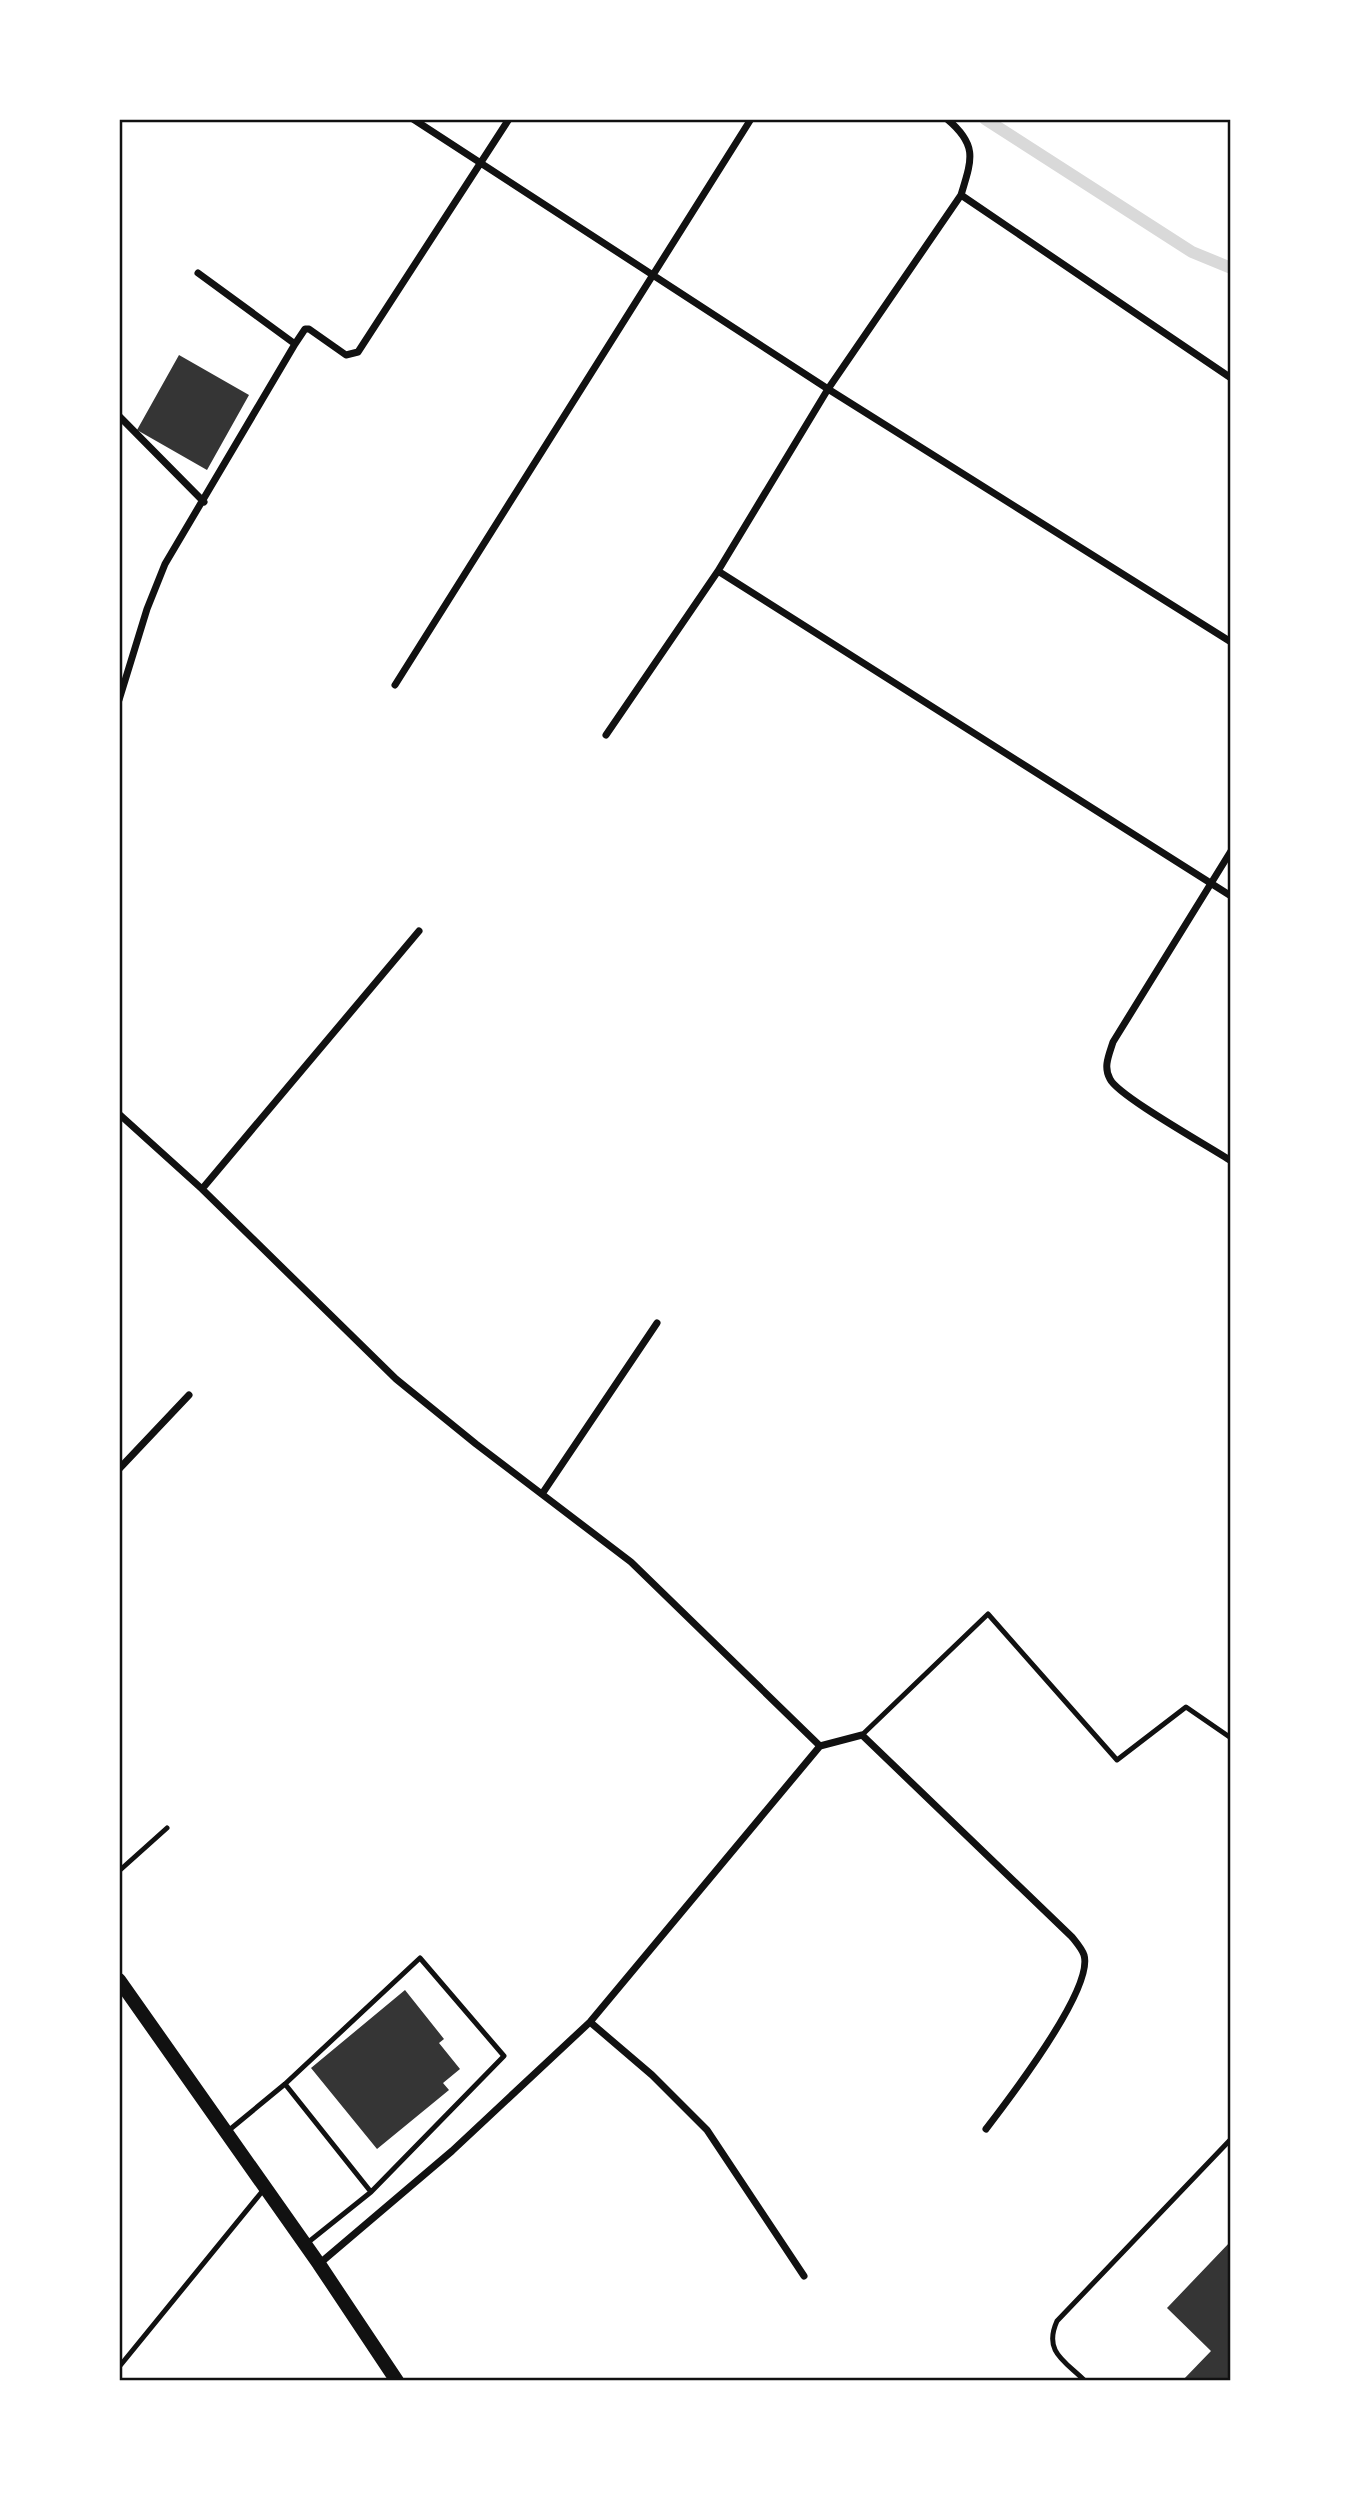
<svg xmlns="http://www.w3.org/2000/svg" width="1350" height="2500" font-family="Literata,serif">
	<style>
		.lines { fill: none; stroke-linecap: round; stroke-linejoin: round }
		.stream { stroke: #d9d9d9; stroke-width: 12 }
		.building { fill: #353535 }
		.service { stroke: #111; stroke-width: 5 }
		.minor { stroke: #111; stroke-width: 7 }
		.secondary { stroke: #111; stroke-width: 14 }
		.neatline { fill: none; stroke: #111; stroke-width: 2.5 }
	</style>
	<rect width="100%" height="100%" fill="#fff"/>
	<g class="lines">
		<path class="stream" d="M985,119L1192,252L1231,268"/>
	</g>
	<path class="building" d="M179,355L249,395L207,470L137,430Z
		M405,1990L444,2039L439,2043L460,2069L443,2083L449,2090L377,2149L311,2068Z
		M1231,2241V2381H1182L1211,2351L1167,2308Z"/>
	<g class="lines">
		<path class="service" d="M862,1735L988,1614L1117,1760L1186,1707L1231,1738
			M119,1871L167,1828
			M285,2084L371,2192
			M228,2131L285,2084L420,1958L504,2056L371,2192L306,2244
			M119,2367L265,2188
			M1085,2381C1065,2361 1043,2352 1057,2321L1231,2139"/>
		<path class="minor" d="M413,119L828,389L1231,642
			M961,195L1231,378
			M198,273L295,344L305,329H309L346,355L358,352L509,119
			M119,416L204,502
			M718,571L1231,896
			M395,685L751,119
			M119,700L147,609L165,564L295,344
			M606,735L718,571L828,389L961,195C972,159 978,145 947,119
			M1231,851L1113,1042C1109,1055 1103,1067 1110,1079C1118,1096 1210,1147 1231,1161
			M119,1114L202,1189L396,1379L476,1444L631,1562L820,1746
			M202,1189L419,931
			M119,1469L189,1395
			M542,1494L657,1323
			M820,1746L862,1735L1072,1937C1076,1942 1082,1949 1084,1955C1094,1989 1009,2099 986,2129
			M590,2022L652,2075L707,2130L804,2276
			M319,2264L452,2151L590,2022L820,1746"/>
		<path class="secondary" d="M119,1980L319,2264L397,2381"/>
	</g>
	<rect width="1350" height="2500" fill="none" stroke="#ffffff" stroke-width="242"/>
	<rect x="121" y="121" width="1108" height="2258" class="neatline"/>
</svg>
